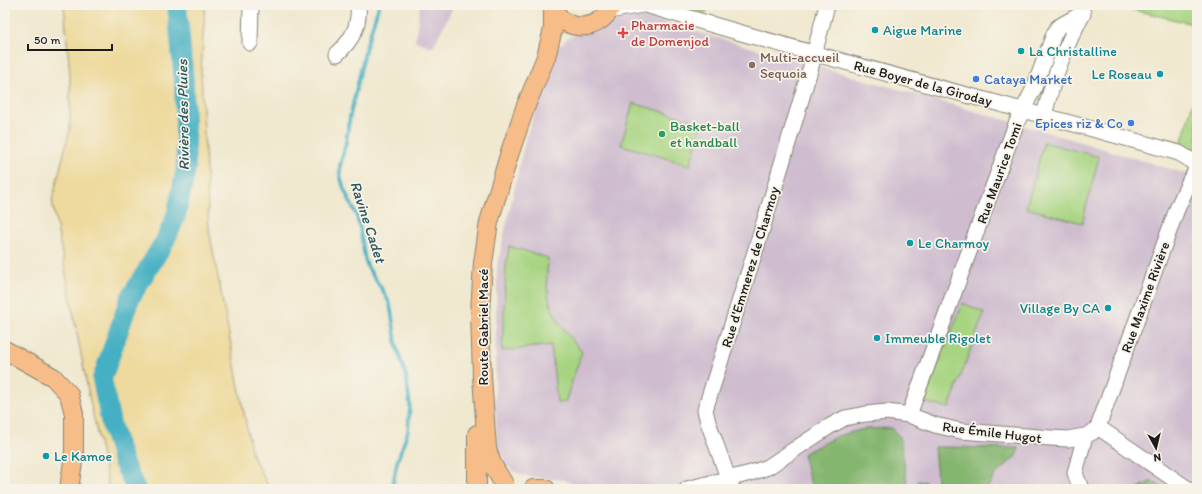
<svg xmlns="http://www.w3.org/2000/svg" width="1202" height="494" font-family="Itim,sans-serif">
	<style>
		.industrial { fill: #cfbdcf }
		.green { fill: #a7d481; stroke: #62784e }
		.forest { fill: #85b66f; stroke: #506946 }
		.sand { fill: #eeda9e; stroke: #857b5d }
		.water { fill: #45b0c3; stroke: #306670 }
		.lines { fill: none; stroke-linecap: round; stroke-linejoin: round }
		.stream { stroke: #45b0c3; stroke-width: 3.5 }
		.river { stroke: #45b0c3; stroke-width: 20 }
		.minor-casing { stroke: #868276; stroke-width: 17 }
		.major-casing { stroke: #868276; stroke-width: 20 }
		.minor { stroke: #fff; stroke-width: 15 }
		.major { stroke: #f7bd88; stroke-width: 18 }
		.culture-dot { fill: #0f9aa8; stroke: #f7f3e8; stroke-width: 1.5 }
		.health-dot { fill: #e0444e; stroke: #f7f3e8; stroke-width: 1.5 }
		.education-dot { fill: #8d6e63; stroke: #f7f3e8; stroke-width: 1.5 }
		.shop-dot { fill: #3f7fe0; stroke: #f7f3e8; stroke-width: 1.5 }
		.leisure-dot { fill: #2e9e5b; stroke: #f7f3e8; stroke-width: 1.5 }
		.labels { text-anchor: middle; stroke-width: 3.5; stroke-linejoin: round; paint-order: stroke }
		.health-label { font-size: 14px; fill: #be3a42; stroke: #f7f3e8; text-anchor: start }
		.culture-label { font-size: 14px; fill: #0d838f; stroke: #f7f3e8; text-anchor: start }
		.education-label { font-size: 14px; fill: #785e54; stroke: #f7f3e8; text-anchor: start }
		.shop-label { font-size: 14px; fill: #366cbe; stroke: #f7f3e8; text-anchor: start }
		.street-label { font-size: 14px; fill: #1c1c1c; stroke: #f7f3e8 }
		.leisure-label { font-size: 14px; fill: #27864d; stroke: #f7f3e8; text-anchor: start }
		.water-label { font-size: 15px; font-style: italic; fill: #2c575f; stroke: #f7f3e8 }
	</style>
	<rect width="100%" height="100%" fill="#f7f3e8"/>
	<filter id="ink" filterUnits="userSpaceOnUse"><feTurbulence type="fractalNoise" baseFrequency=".025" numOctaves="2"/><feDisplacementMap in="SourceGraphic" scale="8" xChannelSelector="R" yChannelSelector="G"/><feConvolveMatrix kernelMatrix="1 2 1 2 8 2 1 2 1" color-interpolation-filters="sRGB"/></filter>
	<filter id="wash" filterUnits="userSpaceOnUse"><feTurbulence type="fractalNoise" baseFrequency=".012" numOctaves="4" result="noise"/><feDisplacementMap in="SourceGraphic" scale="16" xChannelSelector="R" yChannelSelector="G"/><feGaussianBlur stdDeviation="0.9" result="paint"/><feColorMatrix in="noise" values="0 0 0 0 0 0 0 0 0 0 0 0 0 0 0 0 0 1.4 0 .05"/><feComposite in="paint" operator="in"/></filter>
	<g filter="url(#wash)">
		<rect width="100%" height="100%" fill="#f0e8cf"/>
		<path class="industrial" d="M420,5H454L433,47L415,41Z
			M624,11L1040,130L1197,177V489H579L575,485L565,480L529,477L512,471L504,462L497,444L495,399L497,266L525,141L554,54L560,45L569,37L577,34Z"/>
		<path class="green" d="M677,5H707L706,14Z
			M1113,5H1197V25Z
			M1197,88V149L1191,150L1180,148Z
			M633,103L702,123L690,165L621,145Z
			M1044,142L1099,157L1082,223L1026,208Z
			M509,246L548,258C543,304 554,318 582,352L565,402L557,403L551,345L502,351L506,266Z
			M963,303L984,313L949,408L923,402Z"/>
		<path class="forest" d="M891,428L900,437L908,489H812L803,454L837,436L864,429Z
			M934,447L1019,448L1016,456L995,475L987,489H938Z
			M1152,481L1164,489L1138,488Z"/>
		<path class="sand" d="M64,5H205L201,72L209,230L252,455L270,489H109L88,391L52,201L70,129V75Z"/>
		<path class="water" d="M918,481L925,482L927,486V489H915V484Z"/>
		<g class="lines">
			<path class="stream" d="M379,5L366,47L350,116L346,142L340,166V175L344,189L356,214L360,228L365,260L368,268L383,291L390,304L397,348L406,376L410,405L408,431L397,462L392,489"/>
			<path class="river" d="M136,489L123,462L111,424L102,379L130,298L165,241L176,216L186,169L184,82L177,5"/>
		</g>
	</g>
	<g filter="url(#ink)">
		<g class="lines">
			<defs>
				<path id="minor" d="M646,5C823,59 1002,103 1179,153L1189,159L1197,167
					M609,11L642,5
					M250,43L251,5
					M337,54C352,40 360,26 358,5
					M1044,115C1053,80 1065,45 1083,14
					M909,415L1016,124L1034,88L1054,34L1058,27L1083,13
					M1098,427L1188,489
					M687,489L751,473L768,467L830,426L845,418L866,414L887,412L909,415L935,425L961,431L1051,438L1068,439L1085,436L1093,432L1098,427L1177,209L1190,180L1197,169
					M732,489L708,422L705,410L760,236L810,70L827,5
					M1081,489L1075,473L1085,436"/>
				<path id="major" d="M552,5C562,34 601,33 612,5
					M5,350L53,377L69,394L74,414V455L69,489
					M477,489V434
					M505,489L504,484L492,464L487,449L482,376L480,313L483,263L489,222L510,152L525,108L546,57L553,29V7
					M533,489H546"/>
			</defs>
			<use href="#minor" class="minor-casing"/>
			<use href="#major" class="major-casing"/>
			<use href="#minor" class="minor"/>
			<use href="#major" class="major"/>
		</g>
	</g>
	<g class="culture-dot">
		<circle cx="875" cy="30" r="4"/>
		<circle cx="1021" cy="51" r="4"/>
		<circle cx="1160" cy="74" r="4"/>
		<circle cx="910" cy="243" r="4"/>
		<circle cx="1108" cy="308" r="4"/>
		<circle cx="877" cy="338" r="4"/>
		<circle cx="46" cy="456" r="4"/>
	</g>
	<path class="health-dot" d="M621 27h4v4h4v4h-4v4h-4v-4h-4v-4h4z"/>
	<circle class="education-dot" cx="752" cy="65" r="4"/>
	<g class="shop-dot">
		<circle cx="976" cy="79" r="4"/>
		<circle cx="1131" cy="123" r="4"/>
	</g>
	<circle class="leisure-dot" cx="662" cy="134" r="4"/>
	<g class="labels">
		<g class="health-label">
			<text x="631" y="30">Pharmacie<tspan x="631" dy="16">de Domenjod</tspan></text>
		</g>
		<g class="culture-label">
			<text x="883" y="35">Aigue Marine</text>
			<text x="1029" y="56">La Christalline</text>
			<text x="1152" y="79" text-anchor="end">Le Roseau</text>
			<text x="918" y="248">Le Charmoy</text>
			<text x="1100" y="313" text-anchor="end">Village By CA</text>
			<text x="885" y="343">Immeuble Rigolet</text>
			<text x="54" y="461">Le Kamoe</text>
		</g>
		<g class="education-label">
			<text x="760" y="62">Multi-accueil<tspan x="760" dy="16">Sequoia</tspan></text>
		</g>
		<g class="shop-label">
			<text x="984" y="84">Cataya Market</text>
			<text x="1123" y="128" text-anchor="end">Epices riz &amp; Co</text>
		</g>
		<g class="street-label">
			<text transform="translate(923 83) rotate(15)" y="5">Rue Boyer de la Giroday</text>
			<text transform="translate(999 173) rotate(-70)" y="5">Rue Maurice Tomi</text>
			<text transform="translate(750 267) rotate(-73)" y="5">Rue d'Emmerez de Charmoy</text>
			<text transform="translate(1145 297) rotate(-70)" y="5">Rue Maxime Rivière</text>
			<text transform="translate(483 327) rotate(-90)" y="5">Route Gabriel Macé</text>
			<text transform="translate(992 432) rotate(7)" y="5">Rue Émile Hugot</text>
		</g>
		<g class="leisure-label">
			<text x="670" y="131">Basket-ball<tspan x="670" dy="16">et handball</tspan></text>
		</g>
		<g class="water-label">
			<text transform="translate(183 115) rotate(-91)" y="5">Rivière des Pluies</text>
			<text transform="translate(368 222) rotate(72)" y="5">Ravine Cadet</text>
		</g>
	</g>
	<rect width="1202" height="494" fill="none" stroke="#f7f3e8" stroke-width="20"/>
	<g transform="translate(1156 448) rotate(172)" stroke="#f7f3e8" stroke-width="3" paint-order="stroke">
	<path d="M0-3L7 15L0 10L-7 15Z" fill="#1c1c1c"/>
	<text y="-6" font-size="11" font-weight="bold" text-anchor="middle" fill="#1c1c1c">N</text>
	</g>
	<path d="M28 44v6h84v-6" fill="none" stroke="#1c1c1c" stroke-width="2"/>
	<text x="34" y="44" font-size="12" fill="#1c1c1c" stroke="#f7f3e8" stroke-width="3" paint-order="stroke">50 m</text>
</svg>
